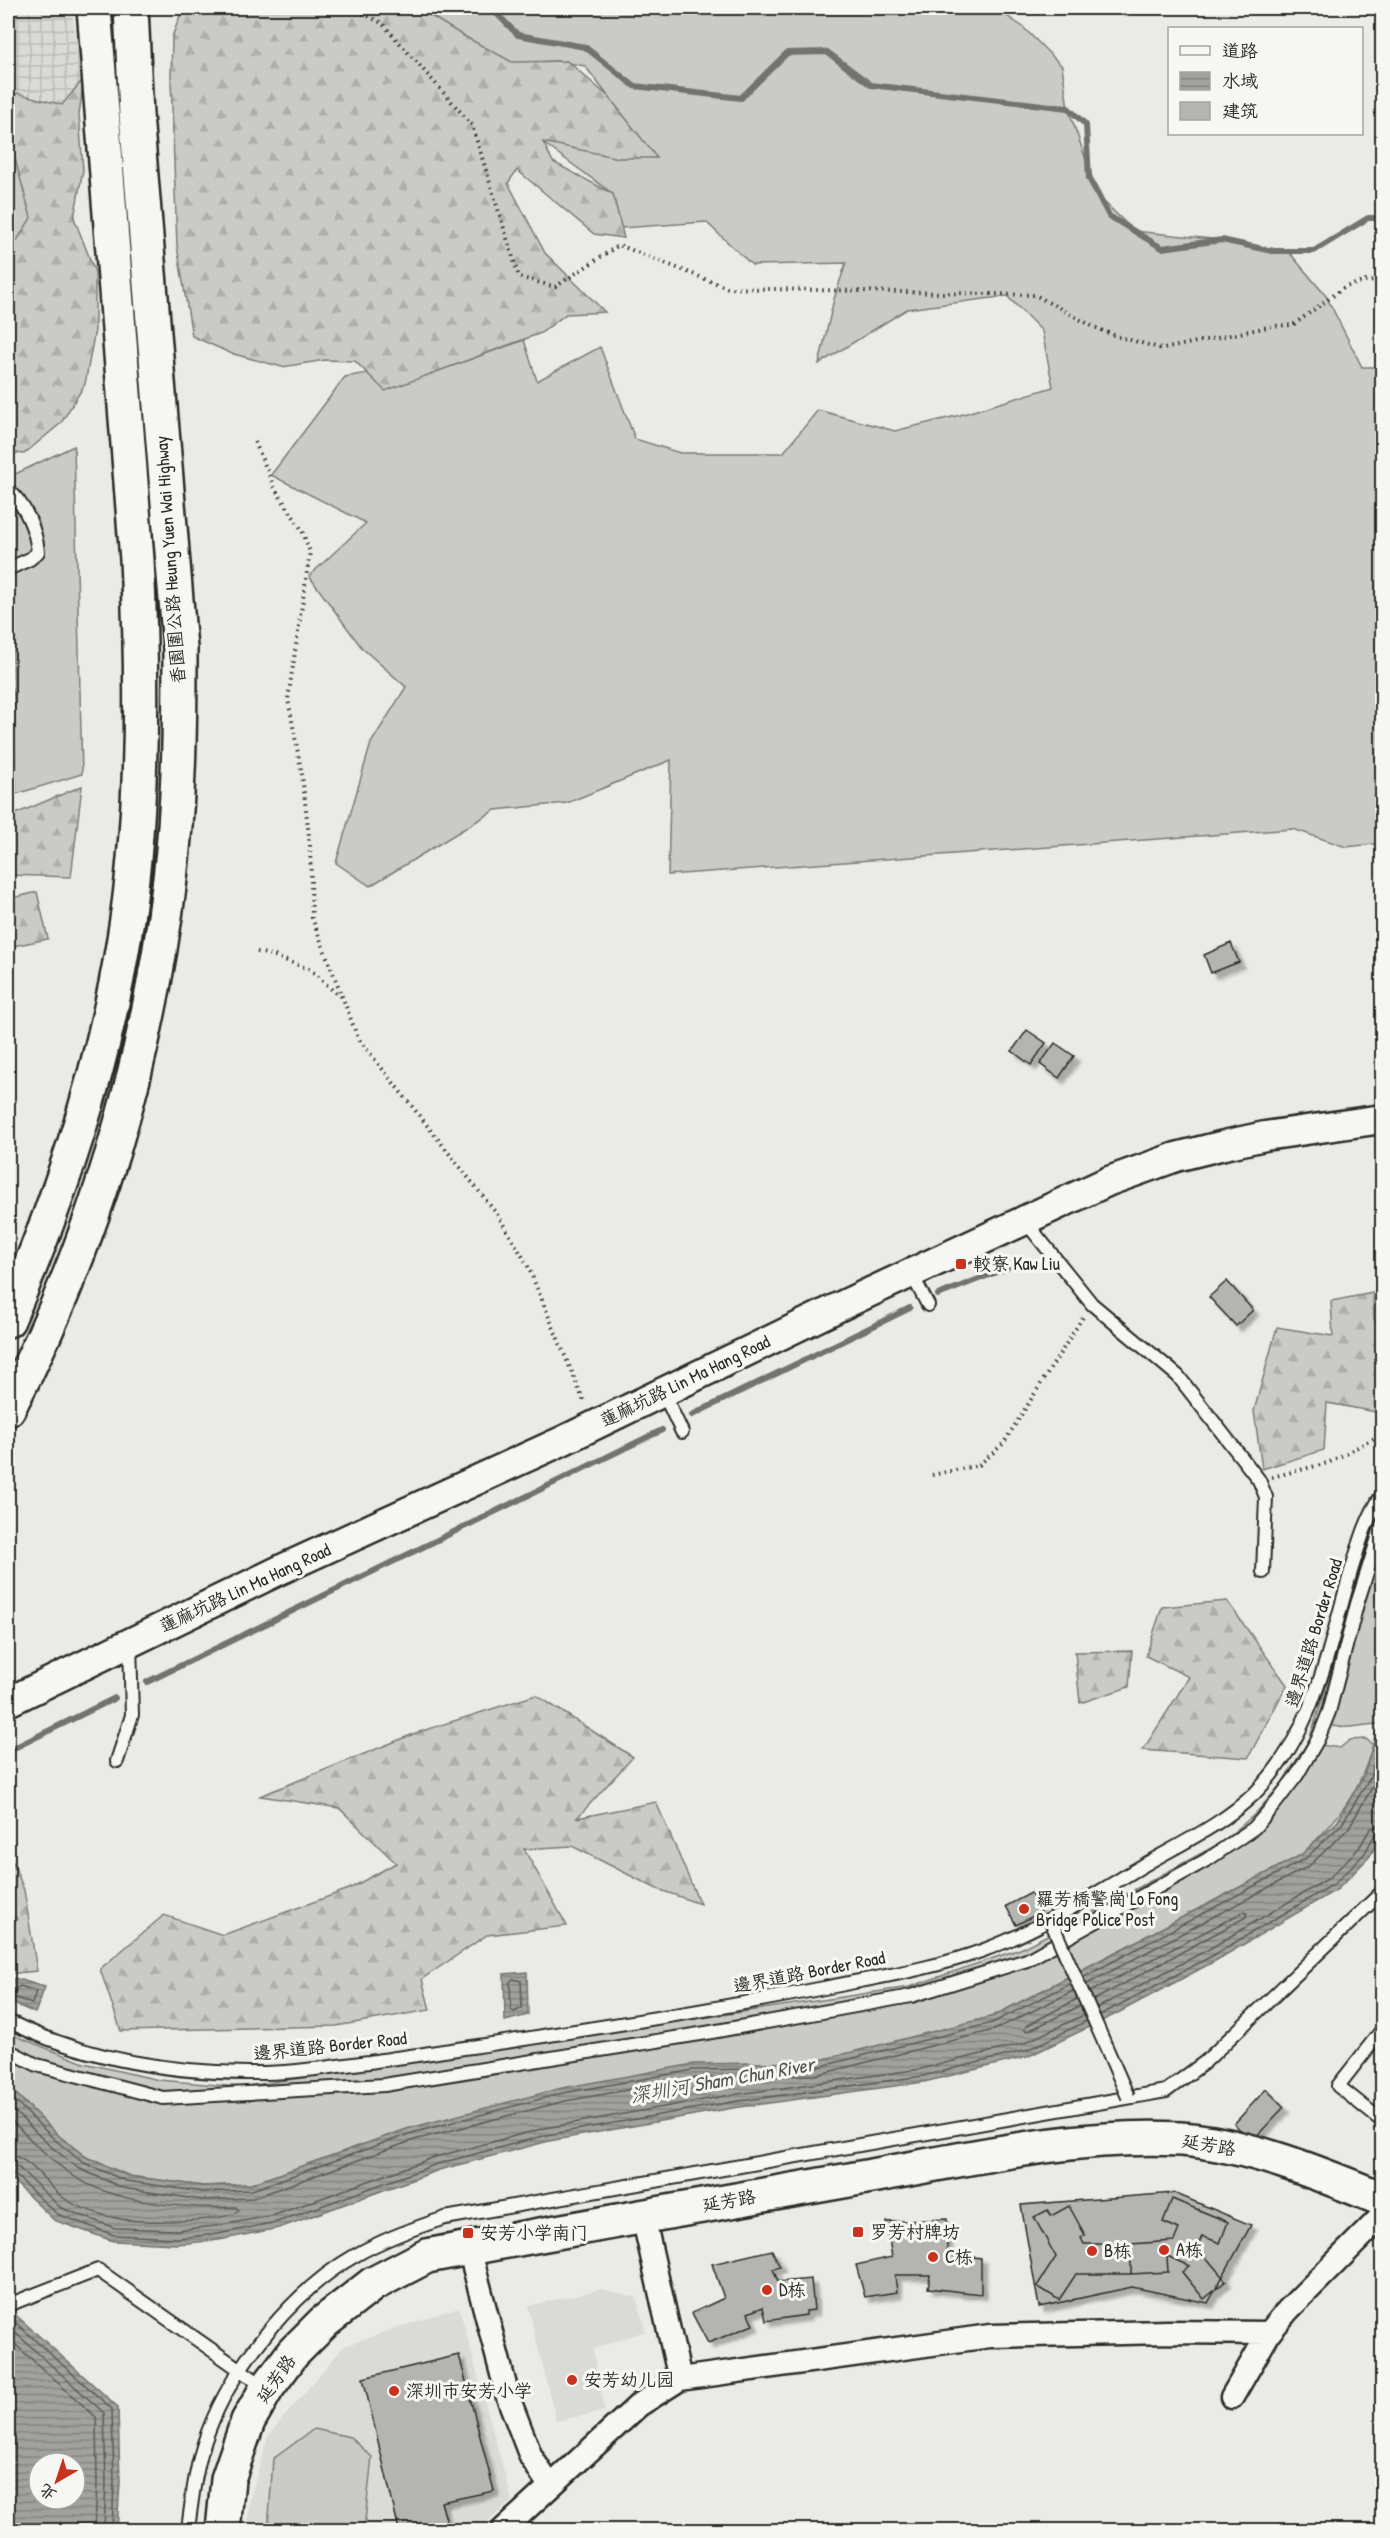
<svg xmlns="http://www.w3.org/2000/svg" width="1390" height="2538" font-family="'Patrick Hand','LXGW WenKai TC',sans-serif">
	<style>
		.built { fill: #dadad6 }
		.industrial { fill: url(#industrial-grid) }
		.grass { fill: #cacac7; stroke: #7a7a79; stroke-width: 1.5 }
		.forest { fill: url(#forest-firs); stroke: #7a7a79; stroke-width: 1.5 }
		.water { fill: url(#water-rules); stroke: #727270; stroke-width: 1.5; fill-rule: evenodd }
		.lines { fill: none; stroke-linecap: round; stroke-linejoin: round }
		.shore { stroke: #5a5a59; stroke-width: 1.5 }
		.stream { stroke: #727270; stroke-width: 6 }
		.building { fill: #b4b4b1; stroke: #2b2b2b; stroke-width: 1.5; filter: url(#shadow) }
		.service-casing { stroke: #2b2b2b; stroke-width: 16 }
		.minor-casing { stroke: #2b2b2b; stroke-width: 27 }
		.tertiary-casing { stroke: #2b2b2b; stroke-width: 33 }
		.secondary-casing { stroke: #2b2b2b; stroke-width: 38 }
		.trunk-casing { stroke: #2b2b2b; stroke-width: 38 }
		.path { stroke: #2b2b2b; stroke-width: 4; stroke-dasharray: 1.5 4.5; stroke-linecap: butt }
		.service { stroke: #f6f6f2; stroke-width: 12 }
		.minor { stroke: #f6f6f2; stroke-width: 22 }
		.tertiary { stroke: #f6f6f2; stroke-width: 28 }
		.secondary { stroke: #f6f6f2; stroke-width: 33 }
		.trunk { stroke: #f6f6f2; stroke-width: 33 }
		.service-bridge-casing { stroke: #2b2b2b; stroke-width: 16; stroke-linecap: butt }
		.service-bridge { stroke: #f6f6f2; stroke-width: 12 }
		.poi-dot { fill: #c8321e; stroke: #f6f6f2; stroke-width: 2 }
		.labels { text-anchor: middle; stroke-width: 6; stroke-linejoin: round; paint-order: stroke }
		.street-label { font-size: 18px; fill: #2b2b2b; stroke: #f6f6f2 }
		.poi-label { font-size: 18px; fill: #2b2b2b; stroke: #f6f6f2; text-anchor: start }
		.water-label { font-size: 20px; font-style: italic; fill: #545453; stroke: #f6f6f2 }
	</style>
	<defs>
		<pattern id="industrial-grid" width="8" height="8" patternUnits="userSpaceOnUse" patternTransform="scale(1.5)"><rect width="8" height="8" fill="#dadad6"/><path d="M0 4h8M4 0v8" fill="none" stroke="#bbbbb8"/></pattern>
		<pattern id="forest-firs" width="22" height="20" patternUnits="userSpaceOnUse" patternTransform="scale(1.5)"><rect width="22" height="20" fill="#cacac7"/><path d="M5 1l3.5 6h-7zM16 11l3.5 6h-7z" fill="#aeaeab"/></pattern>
		<pattern id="water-rules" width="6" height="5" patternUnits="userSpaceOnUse" patternTransform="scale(1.5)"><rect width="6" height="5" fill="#a1a19e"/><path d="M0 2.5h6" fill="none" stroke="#838381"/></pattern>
		<filter id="shadow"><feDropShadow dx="5.5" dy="5.5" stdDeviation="1.5" flood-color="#0004"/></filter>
	</defs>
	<rect width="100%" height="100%" fill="#eaeae6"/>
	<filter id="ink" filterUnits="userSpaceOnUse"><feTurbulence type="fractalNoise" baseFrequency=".0167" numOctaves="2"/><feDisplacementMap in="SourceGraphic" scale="12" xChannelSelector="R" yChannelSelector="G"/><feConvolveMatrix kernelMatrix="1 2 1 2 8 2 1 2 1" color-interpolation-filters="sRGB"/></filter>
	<g filter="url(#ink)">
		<path class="built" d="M602,2289L636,2297L646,2331L593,2349L605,2411L556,2421L528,2306Z
			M459,2307L512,2501L477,2530H248L249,2502L268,2436L344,2346Z"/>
		<path class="industrial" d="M8,8H71L84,78L62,105L8,90Z"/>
		<path class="grass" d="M421,8H995L1023,27L1062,66L1068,108L1099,197L1134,231L1222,240L1288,251L1326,296L1362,367H1382V843L1346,847L1293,829L668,875L671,760L567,803L495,810L370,886L336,863L371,743L406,687L362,648L309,576L366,523L271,475L345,377L367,373L386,390L524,340L537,381L600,347L635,439L680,453H783L818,410L895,431L960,415L1053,387L1042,331L1007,296L907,309L819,364L834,299L846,263L752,265L706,222L621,228L613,194L542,142L656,158L585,66L556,61L498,64Z
			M8,143L11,147L34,214L8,259Z
			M74,446L82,774L16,794L9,477Z
			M1382,1510V1714L1379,1724C1361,1724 1352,1730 1333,1726L1328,1730L1320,1745L1340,1748L1350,1740L1366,1739L1373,1745C1359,1794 1338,1820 1301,1855L991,2017L813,2062L690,2065L410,2128L251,2184L203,2186L130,2176L86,2157L58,2135L8,2086V2033L84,2063L159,2080L240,2087L909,1987L1020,1949L1101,1908L1222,1842L1255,1814L1282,1783L1309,1740L1340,1644L1370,1540Z
			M314,2429L350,2437L372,2457L364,2530H268L273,2459Z"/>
		<path class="forest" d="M183,8H418L462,35L512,62L567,61L609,97L657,158H619L543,142L553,162L613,194L624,238L594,234L517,170L508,183L545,253L605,312L566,314L541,333L385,391L355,361L325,360L282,367L230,353L192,336L177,246L171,79L172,37Z
			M84,78L79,114L83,170L74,218L95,272V330L85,384L61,423L24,454L8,452V255L31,218L15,159L8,152V109L17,93L62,105Z
			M82,786L71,877L8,875V817Z
			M37,892L48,939L8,947V899Z
			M1373,1293L1374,1319L1382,1330V1413L1327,1403L1324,1450L1262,1469L1254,1411L1277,1327L1333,1336L1331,1301Z
			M1227,1601L1287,1685L1248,1758L1143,1750L1189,1677L1146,1656L1162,1607Z
			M1132,1651L1129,1687L1080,1703L1075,1652Z
			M536,1695L633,1757L577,1818L656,1802L700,1904L655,1888L572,1846L524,1849L567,1926L487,1935L422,1979L430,2010L336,2026L121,2031L100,1969L164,1915L223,1935L349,1889L396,1863L339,1808L260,1796L416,1733Z
			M8,1850L24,1890L37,1971L8,1974V1931L17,1919L8,1909Z"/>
		<path class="water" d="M1382,1713V1833L1370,1856L1338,1889L1215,1961L1114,2015L1027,2057L924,2082L733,2108L549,2141L439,2170L279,2228L219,2240L177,2244L113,2241L54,2220L8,2176V2086L58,2135L86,2157L128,2176L203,2186L251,2184L410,2128L562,2088L694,2064L813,2062L994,2016L1301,1855L1337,1822L1364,1775Z
			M527,1972L528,2015L505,2021L504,1974Z
			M14,1978L45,1987L35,2013L8,2001Z
			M8,2308L118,2407L120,2482L117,2530H8ZM39,2463H75V2499H39Z"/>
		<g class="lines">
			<path class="shore" d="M1084,1977L1305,1859L1342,1824L1370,1778L1382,1735
				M513,1979L521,1981L522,2008L514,2012L511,2010L510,1982Z
				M1087,1984L1309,1866L1348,1829L1376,1781L1382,1761
				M20,1986L36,1991L32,2004L14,1997L17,1988Z
				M1090,1992L1243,1912L1247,1913L1246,1917L1094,2000
				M1077,1999L1026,2026L1024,2030L1028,2031L1080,2006
				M1097,2008L1209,1949L1329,1878L1359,1848L1370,1829L1382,1824
				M1100,2015L1212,1956L1334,1884L1365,1853L1375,1834L1382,1831
				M8,2094L54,2139L82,2162L126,2181L203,2192L252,2190L412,2133L563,2093L694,2070L814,2068L992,2023L1070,1984
				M8,2105L49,2145L78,2168L123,2188L202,2200L253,2198L414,2140L565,2101L695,2078L816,2075L994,2030L1073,1991
				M8,2117C28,2137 49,2159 72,2175C114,2204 187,2209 236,2207L239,2211C222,2223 137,2223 116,2218C104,2216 74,2206 65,2199C47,2186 31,2156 8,2155
				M8,2164L19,2168L61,2208L115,2228L176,2230L216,2226L275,2215L435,2157L545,2128L731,2095L921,2069L1022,2044L1084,2015
				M8,2172L14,2174L57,2214L114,2235L177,2238L218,2234L277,2222L437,2164L547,2135L732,2102L923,2076L1025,2051L1087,2021
				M8,2316L112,2409L114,2482L112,2530
				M8,2326L104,2413L106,2482L104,2530
				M8,2338L96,2417L97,2482L95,2530"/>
			<path class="stream" d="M491,8L518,35L585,47L634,86L741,98L787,53L827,52L871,85L1068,108L1086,125L1089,178L1109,216L1162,248L1222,240L1272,251H1314L1368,218H1382
				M938,1295L1007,1268
				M692,1415L910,1308
				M147,1682L662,1430
				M8,1751L115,1698"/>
		</g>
		<path class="building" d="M1231,943L1239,962L1211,973L1204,955Z
			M1027,1030L1046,1043L1031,1065L1012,1051Z
			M1055,1043L1074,1056L1059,1078L1040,1064Z
			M1227,1281L1253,1310L1236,1326L1209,1297Z
			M1031,1893L1041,1912L1016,1925L1006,1906Z
			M1266,2089L1284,2107L1252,2141L1234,2124Z
			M1174,2193L1251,2225L1208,2303L1132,2287L1039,2307L1021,2205Z
			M1172,2199L1228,2222L1220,2243L1202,2236L1194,2256L1200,2259L1205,2256L1226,2281L1204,2299L1182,2272L1189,2266L1167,2256L1168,2272L1131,2274V2244L1174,2241L1179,2229L1163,2222Z
			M1069,2206L1085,2235L1081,2238L1084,2244H1131V2274H1076L1059,2300L1037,2286L1056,2257L1034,2217L1048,2210L1051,2216Z
			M947,2219V2253L981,2258V2294L928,2288L930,2275H895L897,2292L865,2297L856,2265L892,2257L886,2222Z
			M772,2250L780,2267L773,2269L778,2282L811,2279L814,2310L806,2311V2315L766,2321L763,2307L748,2313L753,2325L708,2343L692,2313L724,2298L712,2264Z
			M459,2355L494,2491L441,2502L449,2530H399L363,2378Z"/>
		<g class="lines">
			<defs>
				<path id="service" d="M8,490C25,504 36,530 38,552L30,559L8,569
					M1026,1220L1033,1231L1092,1304L1178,1376L1259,1480L1266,1497L1263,1572
					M911,1273L928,1305
					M663,1392L682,1432
					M117,1761L132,1715L130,1643
					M8,2021C82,2058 163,2072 247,2073C288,2074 329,2067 369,2062C429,2053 489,2045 549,2035C641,2021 733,2006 824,1988C878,1977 933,1969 984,1950C1041,1929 1093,1895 1144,1865C1182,1843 1223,1824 1254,1794C1313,1736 1327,1654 1349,1578C1358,1549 1365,1520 1382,1495
					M1382,2030L1338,2086L1382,2121
					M8,2050L37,2065L163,2098L384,2085L706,2033L911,1996L1027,1960L1210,1858L1254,1828L1274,1805L1297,1775L1318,1739L1329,1712L1357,1604L1382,1525
					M8,2305L98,2270L266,2388
					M188,2530C192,2498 196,2463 208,2432C233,2365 294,2290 356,2255C384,2239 414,2228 445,2218L1166,2091L1205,2062L1382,1892"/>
				<path id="minor" d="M643,2216L680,2379
					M469,2248L508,2397L531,2457L550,2486
					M1232,2397L1269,2333L1288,2310L1382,2216
					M503,2530L639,2405L680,2379L990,2336L1168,2332L1269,2333"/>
				<path id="tertiary" d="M8,1702L282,1569L560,1442L849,1302L1109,1181L1176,1157L1224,1145L1265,1136L1382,1119"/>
				<path id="secondary" d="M223,2530L228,2479L248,2421L267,2388L293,2353L324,2322L373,2284L427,2256C573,2228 720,2203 866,2177C966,2159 1080,2133 1181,2139C1248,2144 1321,2174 1382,2199"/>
				<path id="trunk" d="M8,1320C71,1174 120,1018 134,859C143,760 142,660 137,560L94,8
					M8,1409C94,1245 148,1062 170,879C179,802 180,725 180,648L136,115L131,8"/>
			</defs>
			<use href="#service" class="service-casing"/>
			<use href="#minor" class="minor-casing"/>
			<use href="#tertiary" class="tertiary-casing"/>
			<use href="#secondary" class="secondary-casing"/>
			<use href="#trunk" class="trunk-casing"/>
			<path class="path" d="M352,8L382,23L472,125L519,277L555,287L619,245L728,288L1035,295L1094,327L1116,336L1163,349L1273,326L1293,325L1345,287L1366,281L1382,282
				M255,442L274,487L302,530L310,552L288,699L302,775L310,845L312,918L358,1038L497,1214L527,1264L585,1404
				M257,952L272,955L311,970L340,997
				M932,1475L979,1465L1003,1444L1083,1317
				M1272,1477L1328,1463L1382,1434"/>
			<use href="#service" class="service"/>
			<use href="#minor" class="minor"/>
			<use href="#tertiary" class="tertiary"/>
			<use href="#secondary" class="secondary"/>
			<use href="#trunk" class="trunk"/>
			<defs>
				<path id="service-bridge" d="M1050,1919L1128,2097"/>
			</defs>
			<use href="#service-bridge" class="service-bridge-casing"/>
			<use href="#service-bridge" class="service-bridge"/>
		</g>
	</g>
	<g class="poi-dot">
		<rect x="955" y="1258" width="12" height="12" rx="3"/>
		<circle cx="1024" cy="1909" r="6"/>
		<rect x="852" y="2226" width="12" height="12" rx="3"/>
		<rect x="462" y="2227" width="12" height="12" rx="3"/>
		<circle cx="1164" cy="2250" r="6"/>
		<circle cx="1092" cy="2251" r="6"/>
		<circle cx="933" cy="2257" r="6"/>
		<circle cx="767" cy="2290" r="6"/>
		<circle cx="572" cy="2380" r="6"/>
		<circle cx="394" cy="2391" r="6"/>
	</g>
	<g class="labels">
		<g class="street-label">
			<text transform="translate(170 560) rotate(-94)" y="6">香園圍公路 Heung Yuen Wai Highway</text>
			<text transform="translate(685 1381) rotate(-26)" y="6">蓮麻坑路 Lin Ma Hang Road</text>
			<text transform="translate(245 1588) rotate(-25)" y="6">蓮麻坑路 Lin Ma Hang Road</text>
			<text transform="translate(1314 1633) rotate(-73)" y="6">邊界道路 Border Road</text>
			<text transform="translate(809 1972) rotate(-11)" y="6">邊界道路 Border Road</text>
			<text transform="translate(330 2046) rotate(-6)" y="6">邊界道路 Border Road</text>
			<text transform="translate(1209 2145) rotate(10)" y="6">延芳路</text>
			<text transform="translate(729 2201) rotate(-10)" y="6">延芳路</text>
			<text transform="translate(276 2379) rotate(-55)" y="6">延芳路</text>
		</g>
		<g class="poi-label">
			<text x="973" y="1270">較寮 Kaw Liu</text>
			<text x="1036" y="1905">羅芳橋警崗 Lo Fong<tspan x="1036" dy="21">Bridge Police Post</tspan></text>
			<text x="870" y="2238">罗芳村牌坊</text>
			<text x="480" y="2239">安芳小学南门</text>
			<text x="1176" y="2256">A栋</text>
			<text x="1104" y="2257">B栋</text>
			<text x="945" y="2263">C栋</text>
			<text x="779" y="2296">D栋</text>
			<text x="584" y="2386">安芳幼儿园</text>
			<text x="406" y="2397">深圳市安芳小学</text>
		</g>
		<g class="water-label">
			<text transform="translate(722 2080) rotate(-10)" y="7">深圳河 Sham Chun River</text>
		</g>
	</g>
	<rect width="1390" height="2538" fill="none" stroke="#f6f6f2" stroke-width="30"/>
	<rect x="15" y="15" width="1360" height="2508" fill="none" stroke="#2b2b2b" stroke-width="2" filter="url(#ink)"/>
	<rect x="1168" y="27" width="195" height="108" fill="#f6f6f2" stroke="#a5a5a2" stroke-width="1.5"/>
	<rect x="1180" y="46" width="30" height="9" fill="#f6f6f2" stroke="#a5a5a2" stroke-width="1.5"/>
	<text x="1222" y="57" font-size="18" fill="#2b2b2b">道路</text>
	<rect x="1180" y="72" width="30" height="18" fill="url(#water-rules)" stroke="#a5a5a2" stroke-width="1.5"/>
	<text x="1222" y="87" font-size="18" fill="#2b2b2b">水域</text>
	<rect x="1180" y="102" width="30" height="18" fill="#b4b4b1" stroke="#a5a5a2" stroke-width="1.5"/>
	<text x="1222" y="117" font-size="18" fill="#2b2b2b">建筑</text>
	<g transform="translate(57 2481) rotate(219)"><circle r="28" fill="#f6f6f2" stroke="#a5a5a2" stroke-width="1.5"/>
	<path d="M0-4.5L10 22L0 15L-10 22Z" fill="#c8321e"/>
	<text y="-9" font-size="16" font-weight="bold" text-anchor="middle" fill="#2b2b2b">北</text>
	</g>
</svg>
